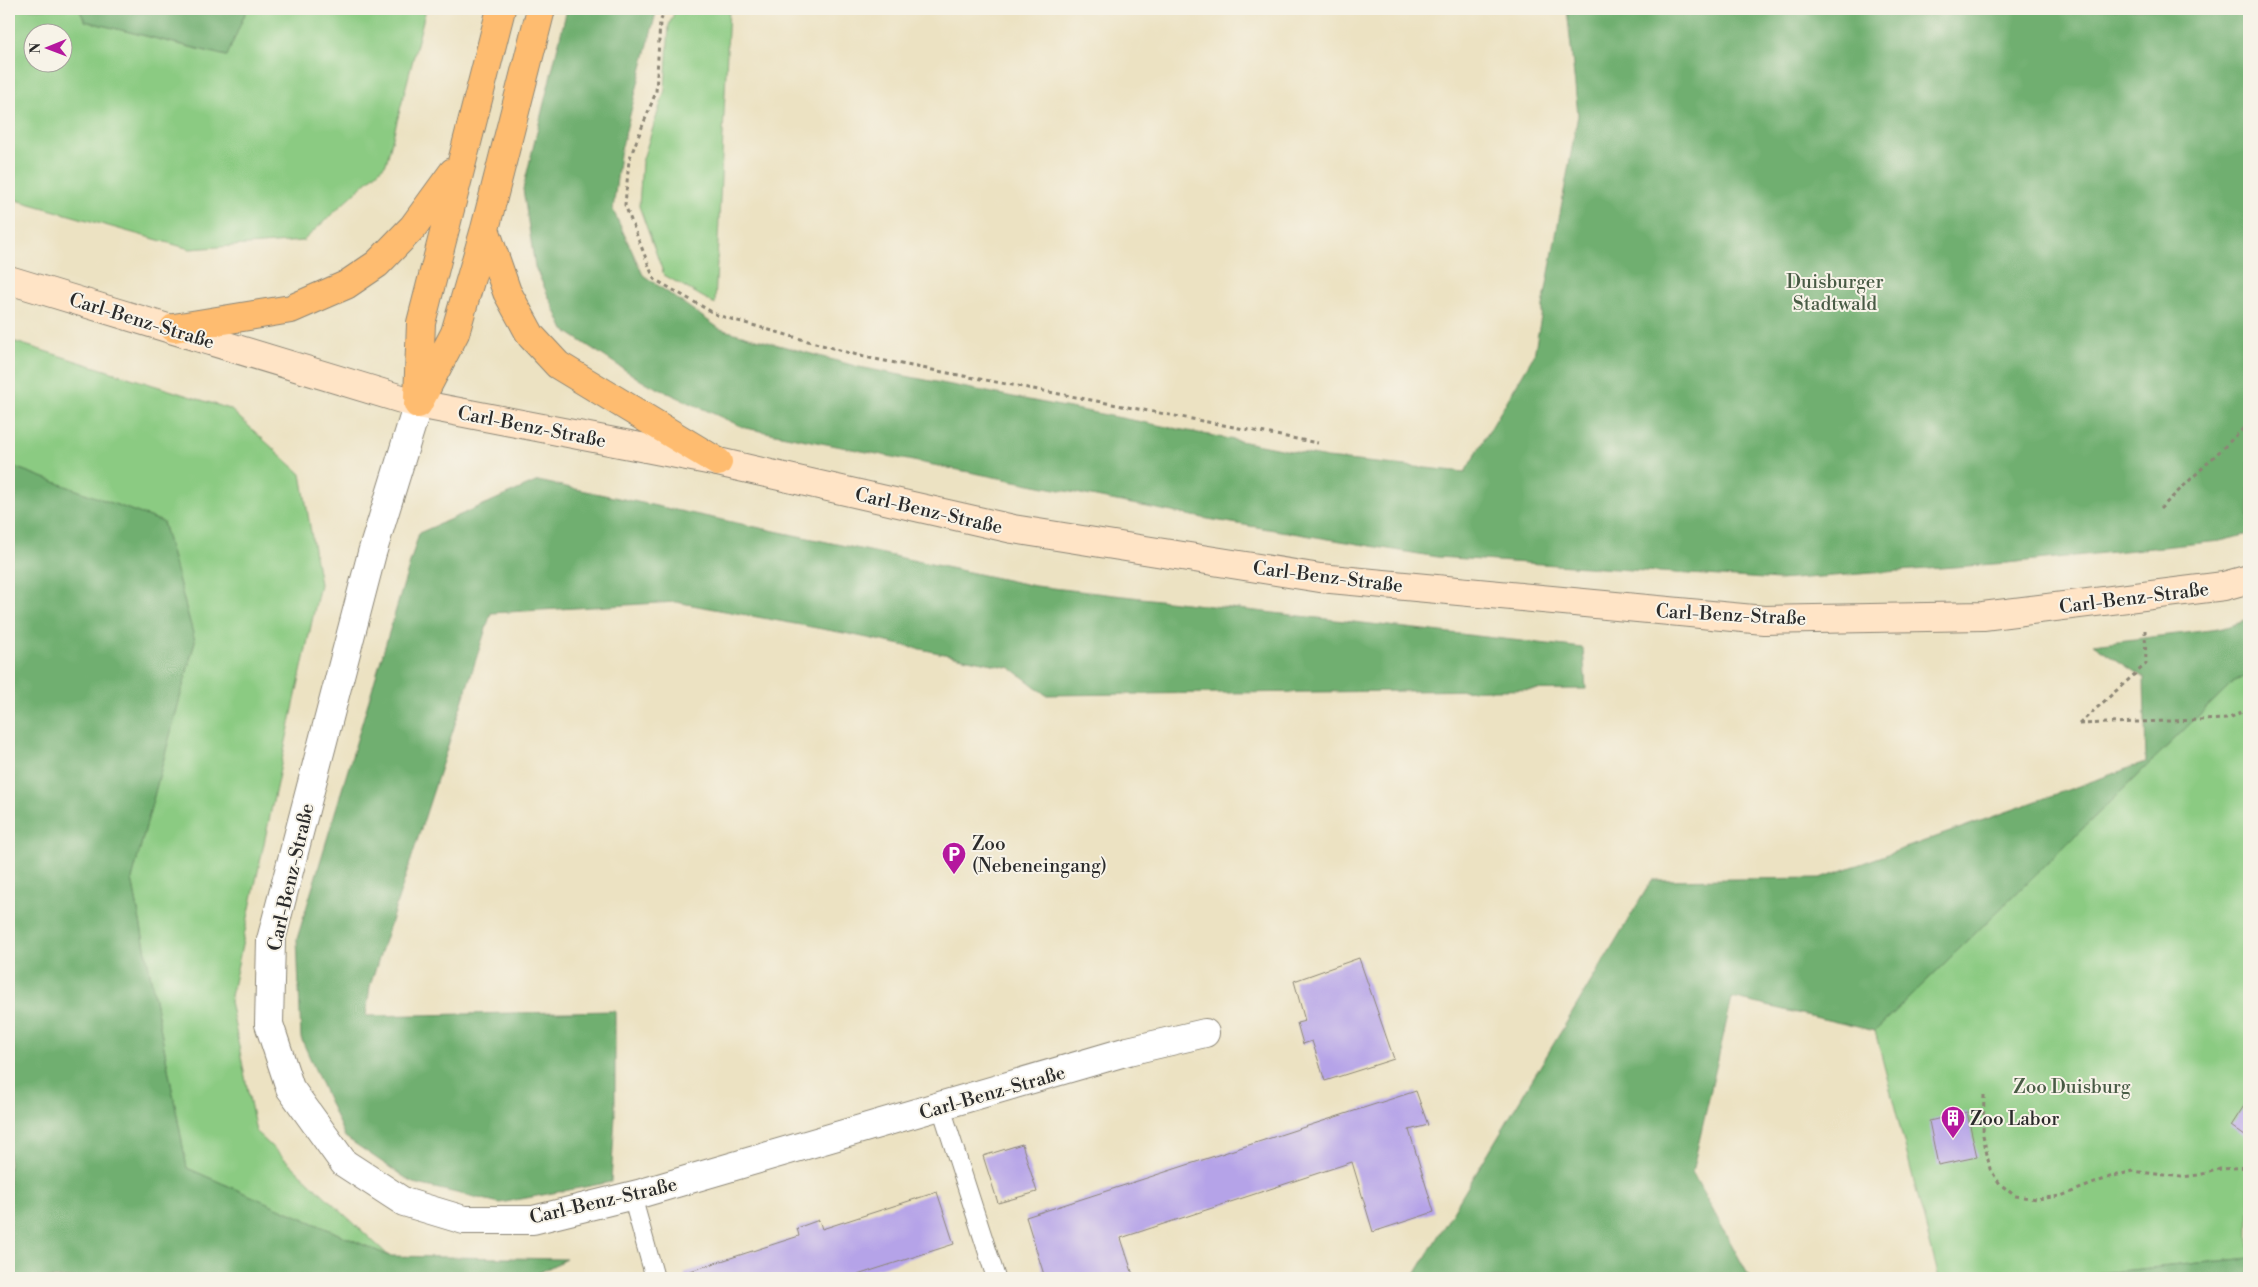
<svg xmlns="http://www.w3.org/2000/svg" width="2258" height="1287" font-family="'Libre Bodoni',serif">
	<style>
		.green { fill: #8bcb82; stroke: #5b7b56; fill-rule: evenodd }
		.forest { fill: #70af70; stroke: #4e6d4e }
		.building { fill: #b5a3e8 }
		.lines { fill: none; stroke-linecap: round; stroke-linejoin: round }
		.service-casing { stroke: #8c8676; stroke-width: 20 }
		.minor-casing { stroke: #8c8676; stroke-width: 30 }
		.secondary-casing { stroke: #8c8676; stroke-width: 30 }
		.motorway-casing { stroke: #8c8676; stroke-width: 30 }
		.path { stroke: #8c8676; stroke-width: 3; stroke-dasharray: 4 4; stroke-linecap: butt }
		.service { stroke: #fff; stroke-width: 18 }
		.minor { stroke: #fff; stroke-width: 28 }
		.secondary { stroke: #ffe4c6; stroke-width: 28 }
		.motorway { stroke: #febc70; stroke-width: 28 }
		.labels { text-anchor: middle; stroke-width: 4; stroke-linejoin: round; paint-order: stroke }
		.park-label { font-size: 19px; fill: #485b45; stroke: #f7f3e8 }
		.street-label { font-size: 19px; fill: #2b2b2b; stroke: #f7f3e8 }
		.poi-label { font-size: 19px; fill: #2b2b2b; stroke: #f7f3e8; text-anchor: start }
	</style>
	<rect width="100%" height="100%" fill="#f7f3e8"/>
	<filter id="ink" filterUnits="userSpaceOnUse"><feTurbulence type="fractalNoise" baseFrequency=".02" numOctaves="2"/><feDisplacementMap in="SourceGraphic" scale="10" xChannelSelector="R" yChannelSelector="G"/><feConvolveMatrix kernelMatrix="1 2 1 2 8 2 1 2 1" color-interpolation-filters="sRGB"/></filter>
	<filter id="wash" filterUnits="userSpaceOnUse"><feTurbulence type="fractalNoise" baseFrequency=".0096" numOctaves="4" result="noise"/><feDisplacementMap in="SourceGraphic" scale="20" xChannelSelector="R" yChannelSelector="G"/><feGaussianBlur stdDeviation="1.12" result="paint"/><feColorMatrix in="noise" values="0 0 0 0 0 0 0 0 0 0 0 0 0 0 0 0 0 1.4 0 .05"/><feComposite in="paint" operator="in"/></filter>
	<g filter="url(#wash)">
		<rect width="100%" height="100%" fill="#ece2c2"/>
		<path class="green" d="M9,9H79L85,21L226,56L247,9H426L386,164L303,241L190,249L9,198ZM32,32H62V62H32Z
			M676,9H729L715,304L664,275L639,206L642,162L665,90L669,25Z
			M9,340L230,409L301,474L320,584L230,1001L256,1132L389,1256L187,1168L132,879L195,641L163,522L9,465Z
			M2249,674V1258L2052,1278H1939L1875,1031L2233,682Z"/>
		<path class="forest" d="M79,9H247L227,56L85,21Z
			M567,9H657L620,154L613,210L643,275L720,329L859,367L1327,458L1465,472L1534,355L1578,115L1567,9H2249V534L2220,541L2007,563L1779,580L1437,557L1208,519L745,428L642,381L564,330L535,267L523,189Z
			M9,465L163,522L195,641L132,879L187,1168L389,1256L566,1259L529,1278H9Z
			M538,481L1035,586L1583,648L1586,689L1046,695L1011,668L844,633L676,602L491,613L370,986L366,1016L615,1011V1116L611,1182L500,1203L413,1183L345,1137L301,1038L297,939L419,533Z
			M2249,620V674L2233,682L1875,1031L1732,998L1692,1172L1750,1278H1413L1652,880L1821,878L2146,762L2144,678L2093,644L2219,629Z
			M2249,1258V1278H2052Z"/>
		<g id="blocks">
			<path class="building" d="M1359,958L1394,1059L1325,1081L1312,1041L1303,1044L1297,1023L1305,1021L1294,981Z
				M1416,1091L1428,1125L1409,1130L1434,1212L1373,1232L1352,1162L1121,1238L1134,1278H1045L1026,1217Z
				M2249,1098V1139L2231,1126Z
				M1967,1112L1977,1157L1938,1165L1929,1121Z
				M1022,1144L1037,1192L998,1203L983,1156Z
				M937,1192L954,1244L848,1278H686L684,1273L799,1236L797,1228L819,1220L822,1229Z"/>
		</g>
	</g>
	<g filter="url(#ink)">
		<use href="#blocks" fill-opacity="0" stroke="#8c8676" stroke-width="1"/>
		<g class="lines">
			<defs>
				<path id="service" d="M941,1107L996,1278
					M632,1196L655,1278"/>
				<path id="minor" d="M418,404L372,553L271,940L269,1024L290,1088L344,1163L404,1202L464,1220H533L642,1193L1128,1051L1205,1033"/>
				<path id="secondary" d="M9,280L418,404L718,462L1013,529L1320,578L1764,620L1983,616L2224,586L2249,579"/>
				<path id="motorway" d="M485,229L507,292L531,336L558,365L718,462
					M174,328L291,309L346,285L377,264L413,227L453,172
					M418,397L421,323L501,9
					M418,404L455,333L485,229L541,9"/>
			</defs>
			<use href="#service" class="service-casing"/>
			<use href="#minor" class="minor-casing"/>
			<use href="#secondary" class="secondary-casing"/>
			<use href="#motorway" class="motorway-casing"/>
			<path class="path" d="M666,9L660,22L656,92L629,160L625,205L654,279L717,315L864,357L1318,443
				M2160,509L2249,423
				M2079,724L2228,719L2249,708
				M2079,724L2146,664L2145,630
				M1984,1095L1983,1135L1990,1169L2000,1184L2015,1196L2037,1199L2061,1196L2110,1177L2133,1171L2181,1177L2199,1175L2220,1169L2249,1167"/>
			<use href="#service" class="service"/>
			<use href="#minor" class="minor"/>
			<use href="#secondary" class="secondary"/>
			<use href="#motorway" class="motorway"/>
		</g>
	</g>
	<defs>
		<symbol id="parking-pin" viewBox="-11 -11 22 30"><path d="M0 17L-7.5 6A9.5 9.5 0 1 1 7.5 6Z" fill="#b5179e" stroke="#f7f3e8"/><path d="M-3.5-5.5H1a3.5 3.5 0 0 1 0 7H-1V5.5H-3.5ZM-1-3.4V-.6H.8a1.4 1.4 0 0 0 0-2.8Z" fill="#fff"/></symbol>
		<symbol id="building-pin" viewBox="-11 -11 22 30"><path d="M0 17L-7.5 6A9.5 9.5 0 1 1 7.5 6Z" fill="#b5179e" stroke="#f7f3e8"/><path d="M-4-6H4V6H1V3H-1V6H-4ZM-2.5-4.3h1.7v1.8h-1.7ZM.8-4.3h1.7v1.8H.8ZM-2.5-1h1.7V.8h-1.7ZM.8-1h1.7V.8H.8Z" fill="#fff"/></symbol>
	</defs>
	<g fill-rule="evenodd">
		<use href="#parking-pin" x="940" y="840" width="28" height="38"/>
		<use href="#building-pin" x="1939" y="1104" width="28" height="38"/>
	</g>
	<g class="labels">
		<g class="park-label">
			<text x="1835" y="288">Duisburger<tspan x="1835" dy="22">Stadtwald</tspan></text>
			<text x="2072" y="1093">Zoo Duisburg</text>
		</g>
		<g class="street-label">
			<text transform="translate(142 320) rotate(17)" y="7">Carl-Benz-Straße</text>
			<text transform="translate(532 426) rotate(11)" y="7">Carl-Benz-Straße</text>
			<text transform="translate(929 510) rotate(13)" y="7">Carl-Benz-Straße</text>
			<text transform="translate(1328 576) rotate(7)" y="7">Carl-Benz-Straße</text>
			<text transform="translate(2134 597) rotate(-7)" y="7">Carl-Benz-Straße</text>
			<text transform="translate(1731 614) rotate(3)" y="7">Carl-Benz-Straße</text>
			<text transform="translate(290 877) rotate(-77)" y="7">Carl-Benz-Straße</text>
			<text transform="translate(992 1092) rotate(-16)" y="7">Carl-Benz-Straße</text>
			<text transform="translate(603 1200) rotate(-13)" y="7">Carl-Benz-Straße</text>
		</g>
		<g class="poi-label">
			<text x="972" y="850">Zoo<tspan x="972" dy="22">(Nebeneingang)</tspan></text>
			<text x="1970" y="1125">Zoo Labor</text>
		</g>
	</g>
	<rect width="2258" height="1287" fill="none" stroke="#f7f3e8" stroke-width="30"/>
	<g transform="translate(48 48) rotate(269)"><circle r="24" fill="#f7f3e8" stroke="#a5a39c"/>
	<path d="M0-4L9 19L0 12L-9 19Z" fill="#b5179e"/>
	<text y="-8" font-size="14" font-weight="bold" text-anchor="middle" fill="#2b2b2b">N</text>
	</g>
</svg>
